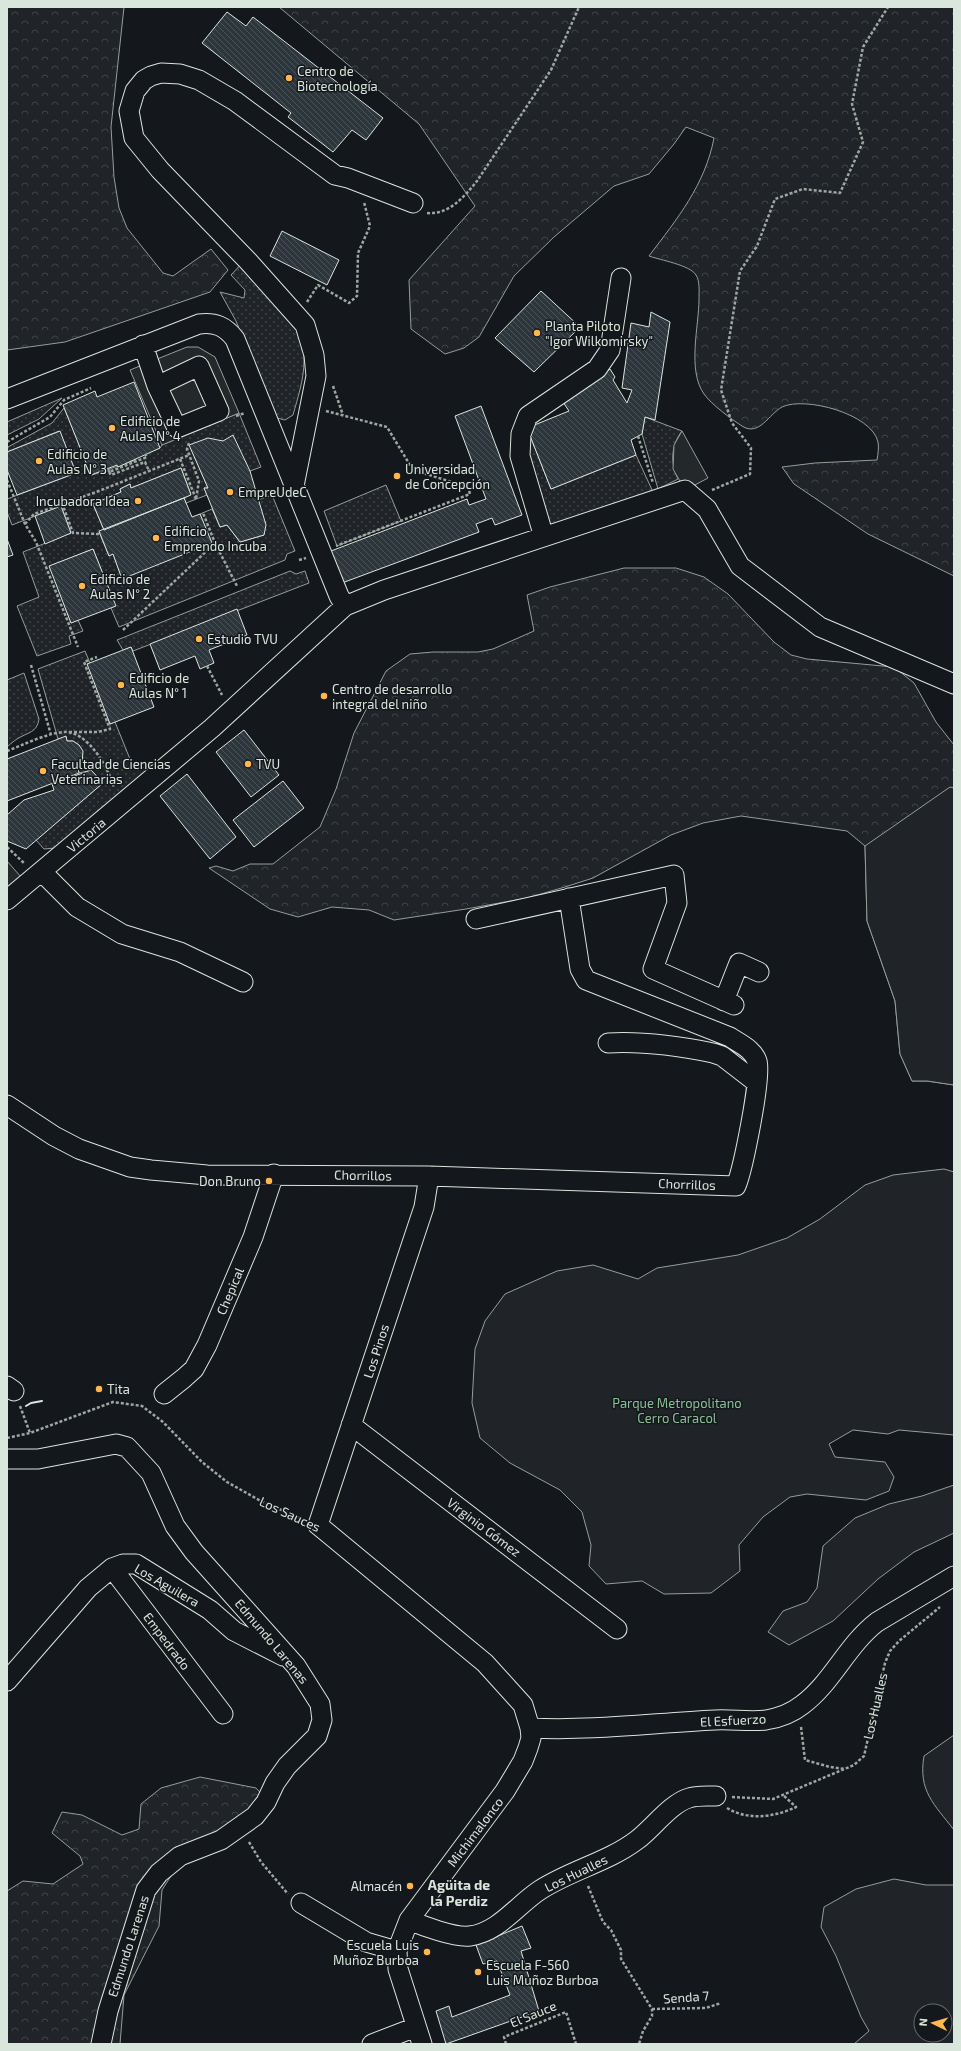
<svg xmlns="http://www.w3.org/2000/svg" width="961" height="2051" font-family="'Exo 2',sans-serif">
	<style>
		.grass { fill: url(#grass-dots); stroke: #939e99 }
		.forest { fill: url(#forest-crowns); stroke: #939e99 }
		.park { fill: #202428; stroke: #939e99; fill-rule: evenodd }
		.parking { fill: #24282b; stroke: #939e99 }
		.building { fill: url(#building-back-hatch); stroke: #d8e6dc }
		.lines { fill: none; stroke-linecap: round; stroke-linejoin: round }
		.minor-casing { stroke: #d8e6dc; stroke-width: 21 }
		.path { stroke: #9da8a2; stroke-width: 2.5; stroke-dasharray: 3 2; stroke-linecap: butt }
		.minor { stroke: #14181c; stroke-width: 19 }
		.wall { stroke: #d8e6dc; stroke-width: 2 }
		.poi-dot { fill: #ffb74d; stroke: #14181c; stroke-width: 1.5 }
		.labels { text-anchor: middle; stroke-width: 3; stroke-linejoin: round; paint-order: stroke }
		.poi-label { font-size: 13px; fill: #d8e6dc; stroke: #14181c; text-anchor: start }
		.street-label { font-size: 13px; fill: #d8e6dc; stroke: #14181c }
		.park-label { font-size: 13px; fill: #8ac095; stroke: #14181c }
		.neighbourhood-label { font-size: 14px; font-weight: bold; fill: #d8e6dc; stroke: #14181c }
	</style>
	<defs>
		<pattern id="grass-dots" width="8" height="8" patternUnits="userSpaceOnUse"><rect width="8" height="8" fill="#202428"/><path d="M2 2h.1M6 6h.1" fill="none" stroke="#404447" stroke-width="1.8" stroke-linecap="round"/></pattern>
		<pattern id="forest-crowns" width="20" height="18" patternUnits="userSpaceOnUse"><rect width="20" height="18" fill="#202428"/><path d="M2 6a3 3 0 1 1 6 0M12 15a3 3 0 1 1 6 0" fill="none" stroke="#404447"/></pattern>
		<pattern id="building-back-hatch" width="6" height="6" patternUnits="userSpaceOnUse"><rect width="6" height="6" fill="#2c363c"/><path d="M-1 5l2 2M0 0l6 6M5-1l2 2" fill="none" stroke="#4a5358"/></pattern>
	</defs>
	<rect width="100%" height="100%" fill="#14181c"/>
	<path class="grass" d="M245,260C269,289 305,320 304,361C304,379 298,397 293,415L285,420L277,418L271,407L236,321L220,292L244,298L245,290L231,275Z
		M62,398L39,419L7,435V422Z
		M64,408L92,475L136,460L135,458L160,448L162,445L239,413L261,467L250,471L223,441L190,446L208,488H204L207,495L186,503L184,498L191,494L181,468L131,488L130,484L120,489L121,492L93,504L104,530L99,532L109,556L113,554L122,578L211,542L200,514L212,509L220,527L227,525L240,542L264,535L258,500L272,495L295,551L287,554L285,560L119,627L111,608L115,606L93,549L50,566L71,623L78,620L83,631L69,636L71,644L37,656L17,606L39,597L23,552L71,533L61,506L12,525L7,512V499L76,473L59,431L7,452L8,447L52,423Z
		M645,417L682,431C671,445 670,463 678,479L658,489L642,434Z
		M531,438L551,489L636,455L653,492L551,529L523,441Z
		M386,485L401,521L337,546L324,511Z
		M290,571L296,574L305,571L309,583L133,651L131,647L123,650L117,640Z
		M85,651L90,663L88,664L110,724L115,722L132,764C145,770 148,768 159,760L55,848L44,849L36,840L103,783L91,770L79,773L78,768L83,758L79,745L73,741H67L66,737L58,739L38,669Z
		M24,673L39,719C37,733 28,732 17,739C14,741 10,744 7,747V680Z"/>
	<path class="forest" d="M7,7H124L111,127L114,177L119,208L127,228L163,273L173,276L211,249L228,270L210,292L65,342L7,350Z
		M279,7H954V576L868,534L794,484L782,467L815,463L877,460C878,454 879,447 878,442C872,414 805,396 782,407C769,414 759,437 742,426C731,419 711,404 704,394C687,370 699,326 699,299C699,292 700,281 696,275C690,265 660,260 649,256C677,219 705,185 714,138L686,127L674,144L649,174L614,186L554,237L514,276L479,337L464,348L445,354L411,329L409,280L475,206L419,124Z
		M624,568H676L704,577L728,594L774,642L791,655L807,659L894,667L914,683L936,722L954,745V1085L927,1081H912L900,1054L895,1001L867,921L865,846L847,831L741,816L703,823L671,835L593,878L565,887L527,898L466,909L394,920L369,910L332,907L298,917L270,909L209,868L216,866L233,871L250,864H273L320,827L336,789L354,733L386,671L410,654L433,652H478L493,649L534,631L527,595L550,587Z
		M200,1777L256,1788L273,1806L178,1865L162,1890L159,1926L124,1995L120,2044H7V1891L23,1881L53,1884L83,1864L80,1856L52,1833L62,1812L82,1815L122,1835L139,1829L141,1804L161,1788Z"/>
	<path class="park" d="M950,787L954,788V1085L927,1081H912L900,1054L895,1001L867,921L865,846Z
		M944,1169L954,1172V1435L899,1430L888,1434L853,1430L829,1444L835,1457L885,1462L894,1477L889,1491L866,1500L807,1494L790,1497L763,1517L739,1545L740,1571L711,1593L664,1594L642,1581L606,1584L589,1566L591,1545L582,1512L560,1490L510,1463L480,1438L472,1403L475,1349L485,1321L505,1294L557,1271L593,1265L638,1279L657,1268L738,1255L787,1238L820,1219L865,1185L893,1175Z
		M954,1485V1533L914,1552L878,1579L833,1621L789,1645L768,1632L783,1611L807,1602L817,1588L823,1546L855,1518L889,1504L922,1496Z
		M954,1735V1830C934,1804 918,1791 924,1756Z
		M894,1879L926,1885H954V2044H854L869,2031L861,2017L836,1956L821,1927L824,1907L856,1889ZM921,2011H945V2035H921Z"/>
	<path class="parking" d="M187,347H198L215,357L239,413L162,445L130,370Z
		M682,431L708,478L693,486L681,483L673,469L674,445Z
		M7,861L21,877L7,888Z"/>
	<path class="building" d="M227,12L246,26L253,17L383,118L366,140L352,130L333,152L288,117L291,113L202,43Z
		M282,231L339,260L327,285L270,256Z
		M541,291L580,327L534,372L495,338Z
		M651,312L670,322L655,420L645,417L642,434L631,440L636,455L551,489L527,428L569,411L563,402L610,369L615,377L613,380L627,403L632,390L622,388L631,323L649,327Z
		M134,382L160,448L118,467L117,465L91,475L63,405L95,391L97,397Z
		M481,406L522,515L495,525L492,518L476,524L479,532L342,583L331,551L467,499L469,505L486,499L455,416Z
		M60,431L76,473L17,495L7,470V452Z
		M233,435L250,471L266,525L264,535L240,542L227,525L220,527L204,488H208L189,445L208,438L223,441Z
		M181,468L191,495L104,530L93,504L121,492L120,489L130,484L131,488Z
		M184,498L192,517L200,514L212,543L122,579L113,554L109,556L99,531Z
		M61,506L71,533L45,544L35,516Z
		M7,539L13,555L7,557Z
		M93,549L116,606L71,623L49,566Z
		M237,609L247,635L209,650L214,663L200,669L195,656L160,670L150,644Z
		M131,647L154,707L110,724L87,664Z
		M244,730L279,775L251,797L216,752Z
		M66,736L67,741H73L79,745L83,751L82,764L78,768L79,773L7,801V759Z
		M91,770L103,783L26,849L7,841V815L24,800L54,790L52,784Z
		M187,774L236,837L210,859L160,796Z
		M283,781L304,808L254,847L233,820Z
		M522,1926L531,1948L521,1951L539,2011L446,2044L436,2011L449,2006L452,2017L510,1995L497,1961L483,1964L476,1945Z"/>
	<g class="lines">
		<defs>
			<path id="minor" d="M143,345L157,386L177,428L219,411L199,366L157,386
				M7,399L199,324C215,322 225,326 235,339L339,596L345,606
				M294,486L316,376L314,355L305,325L248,261L160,170L134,138L129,111L135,91L144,80L151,76L161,73L180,74L199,80L235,101L335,175L348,178L413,203
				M544,537L520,456L521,434L528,416L597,369L610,350L621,278
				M42,872L77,907L122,934L180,952L243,982
				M7,900L212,728L345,606L384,590L685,490L707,509L740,566L820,627L954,684
				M476,919L674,875L677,903L653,969L734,1005
				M724,1001L739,963L759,972
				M608,1043C644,1041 679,1046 713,1053L722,1056L757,1083
				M7,1105L54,1136L79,1149L130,1167L151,1170L207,1175L429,1176L736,1186C743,1169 762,1076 757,1061C753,1049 740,1044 730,1037L586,980L580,969L569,898
				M7,1386L14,1391
				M164,1394L184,1378L194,1369L207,1345L253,1237L274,1174
				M351,1425L617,1629
				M7,1459H38L116,1444L127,1447L151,1473L175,1526L194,1552L296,1666L320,1704L322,1720L317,1736L287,1766L275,1783L266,1802L255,1816L221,1840L180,1856L159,1873L146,1890L108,2011L101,2044
				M112,1568L223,1714
				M7,1681L88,1588L112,1568L123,1564H136L210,1610L234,1631L283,1656
				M530,1728C592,1731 653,1723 715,1720C731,1719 750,1722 766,1720C778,1718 792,1713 802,1705C832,1683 847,1645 877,1622L954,1576
				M301,1903L366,1942L397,1951
				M409,1920C423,1926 455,1938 470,1936C499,1932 517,1905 540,1890C571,1870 608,1862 637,1840C652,1829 671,1803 689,1798C697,1795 707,1796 716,1796
				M372,2044L416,2027
				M422,2044L398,1969L397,1951L409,1920L505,1791L523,1761L528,1748L531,1738L530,1728L523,1705L485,1663L318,1525L424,1207L429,1176"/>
		</defs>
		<use href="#minor" class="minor-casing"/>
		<path class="path" d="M427,213C449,215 464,197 477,181L551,70L579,7
			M307,302L318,285L349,303L357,296L358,253L370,226L364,202
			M333,386L343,415
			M326,411L387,427L413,470L468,487L470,494L336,546
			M236,416L245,413
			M638,436L653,483
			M7,442L50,417L64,400L91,388
			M189,443L187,449L199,481L196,499
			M180,459L196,499
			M108,469L109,472L147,457L145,454
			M109,472L111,475L145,462L149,471
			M7,480L25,524L36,542L78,647
			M712,490L750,474L751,448L732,423L721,390L740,271L757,246L775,199L803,189L840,193L863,142L852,104L863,47L888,7
			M62,503L73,533L99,534
			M25,524L34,514L99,491L189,455
			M215,543L237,586
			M299,560L306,558
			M123,630L215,543L203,513
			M31,665L51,735
			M207,666L222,695
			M69,732H98L110,729L84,662L97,657
			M7,751C23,745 49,732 66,732C89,733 109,769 114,788
			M7,847L25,864
			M20,1406L30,1433
			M7,1438L30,1433L113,1402L142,1406L163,1422L202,1462L227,1482L259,1500L302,1519
			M801,1727L805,1760L830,1767L845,1769
			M732,1797L773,1799L854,1765L864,1756L885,1663L890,1651L899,1641L940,1607
			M727,1808C748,1821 775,1817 796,1807L783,1795
			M249,1842L261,1862L288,1894
			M588,1886L603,1922L611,1930L621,1950V1959L652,2009V2016L643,2031L639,2044
			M652,2009L706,2008L721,2003
			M506,2044L504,2037L566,2012L576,2044"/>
		<use href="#minor" class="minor"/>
		<path class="wall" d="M26,1406L31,1403L42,1401"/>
	</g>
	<g class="poi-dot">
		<circle cx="289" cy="78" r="4"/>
		<circle cx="537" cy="333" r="4"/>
		<circle cx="112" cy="428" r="4"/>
		<circle cx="39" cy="461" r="4"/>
		<circle cx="397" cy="476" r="4"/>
		<circle cx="230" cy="492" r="4"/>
		<circle cx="138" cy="501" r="4"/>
		<circle cx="156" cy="538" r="4"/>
		<circle cx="82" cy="586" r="4"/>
		<circle cx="199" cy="639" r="4"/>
		<circle cx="121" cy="685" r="4"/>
		<circle cx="324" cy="696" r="4"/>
		<circle cx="248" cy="764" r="4"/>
		<circle cx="43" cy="771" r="4"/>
		<circle cx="269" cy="1181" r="4"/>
		<circle cx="99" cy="1389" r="4"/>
		<circle cx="410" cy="1886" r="4"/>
		<circle cx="427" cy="1952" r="4"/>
		<circle cx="478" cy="1972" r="4"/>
	</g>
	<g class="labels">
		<g class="poi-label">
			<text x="297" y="76">Centro de<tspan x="297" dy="15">Biotecnología</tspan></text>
			<text x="545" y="331">Planta Piloto<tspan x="545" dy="15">"Igor Wilkomirsky"</tspan></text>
			<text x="120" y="426">Edificio de<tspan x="120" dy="15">Aulas N° 4</tspan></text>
			<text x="47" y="459">Edificio de<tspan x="47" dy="15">Aulas N° 3</tspan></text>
			<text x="405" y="474">Universidad<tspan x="405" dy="15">de Concepción</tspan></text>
			<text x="238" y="497">EmpreUdeC</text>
			<text x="130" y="506" text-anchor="end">Incubadora Idea</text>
			<text x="164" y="536">Edificio<tspan x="164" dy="15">Emprendo Incuba</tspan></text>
			<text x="90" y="584">Edificio de<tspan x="90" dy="15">Aulas N° 2</tspan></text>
			<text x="207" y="644">Estudio TVU</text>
			<text x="129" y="683">Edificio de<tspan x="129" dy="15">Aulas N° 1</tspan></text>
			<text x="332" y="694">Centro de desarrollo<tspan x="332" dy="15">integral del niño</tspan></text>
			<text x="51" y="769">Facultad de Ciencias<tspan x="51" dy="15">Veterinarias</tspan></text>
			<text x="256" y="769">TVU</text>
			<text x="261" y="1186" text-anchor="end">Don Bruno</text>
			<text x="107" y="1394">Tita</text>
			<text x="402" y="1891" text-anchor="end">Almacén</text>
			<text x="419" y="1950" text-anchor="end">Escuela Luis<tspan x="419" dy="15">Muñoz Burboa</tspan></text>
			<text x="486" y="1970">Escuela F-560<tspan x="486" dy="15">Luis Muñoz Burboa</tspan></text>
		</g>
		<g class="street-label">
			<text transform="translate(86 835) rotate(-40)" y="5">Victoria</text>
			<text transform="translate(363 1175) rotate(1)" y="5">Chorrillos</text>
			<text transform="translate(687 1184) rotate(2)" y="5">Chorrillos</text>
			<text transform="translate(230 1291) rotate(-67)" y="5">Chepical</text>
			<text transform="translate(376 1351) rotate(-72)" y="5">Los Pinos</text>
			<text transform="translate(290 1514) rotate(25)" y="5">Los Sauces</text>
			<text transform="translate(484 1527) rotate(37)" y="5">Virginio Gómez</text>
			<text transform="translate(167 1585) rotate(30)" y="5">Los Aguilera</text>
			<text transform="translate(167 1641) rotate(53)" y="5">Empedrado</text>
			<text transform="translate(272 1641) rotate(50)" y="5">Edmundo Larenas</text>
			<text transform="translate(875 1706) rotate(-77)" y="5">Los Hualles</text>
			<text transform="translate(733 1720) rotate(-3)" y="5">El Esfuerzo</text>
			<text transform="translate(475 1832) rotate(-53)" y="5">Michimalonco</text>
			<text transform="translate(576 1873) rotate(-26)" y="5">Los Hualles</text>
			<text transform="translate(128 1946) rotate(-72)" y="5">Edmundo Larenas</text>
			<text transform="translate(686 1997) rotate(-4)" y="5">Senda 7</text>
			<text transform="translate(533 2014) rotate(-22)" y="5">El Sauce</text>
		</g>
		<g class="park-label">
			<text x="677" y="1408">Parque Metropolitano<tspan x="677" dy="15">Cerro Caracol</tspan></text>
		</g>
		<g class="neighbourhood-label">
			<text x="459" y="1890">Agüita de<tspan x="459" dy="16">la Perdiz</tspan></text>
		</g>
	</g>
	<rect width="961" height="2051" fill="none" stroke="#d8e6dc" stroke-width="16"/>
	<g transform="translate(933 2023) rotate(275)"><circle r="19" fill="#14181c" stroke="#626a69"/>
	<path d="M0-3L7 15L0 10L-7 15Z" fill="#ffb74d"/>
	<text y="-6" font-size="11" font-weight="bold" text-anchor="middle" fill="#d8e6dc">N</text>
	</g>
</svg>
